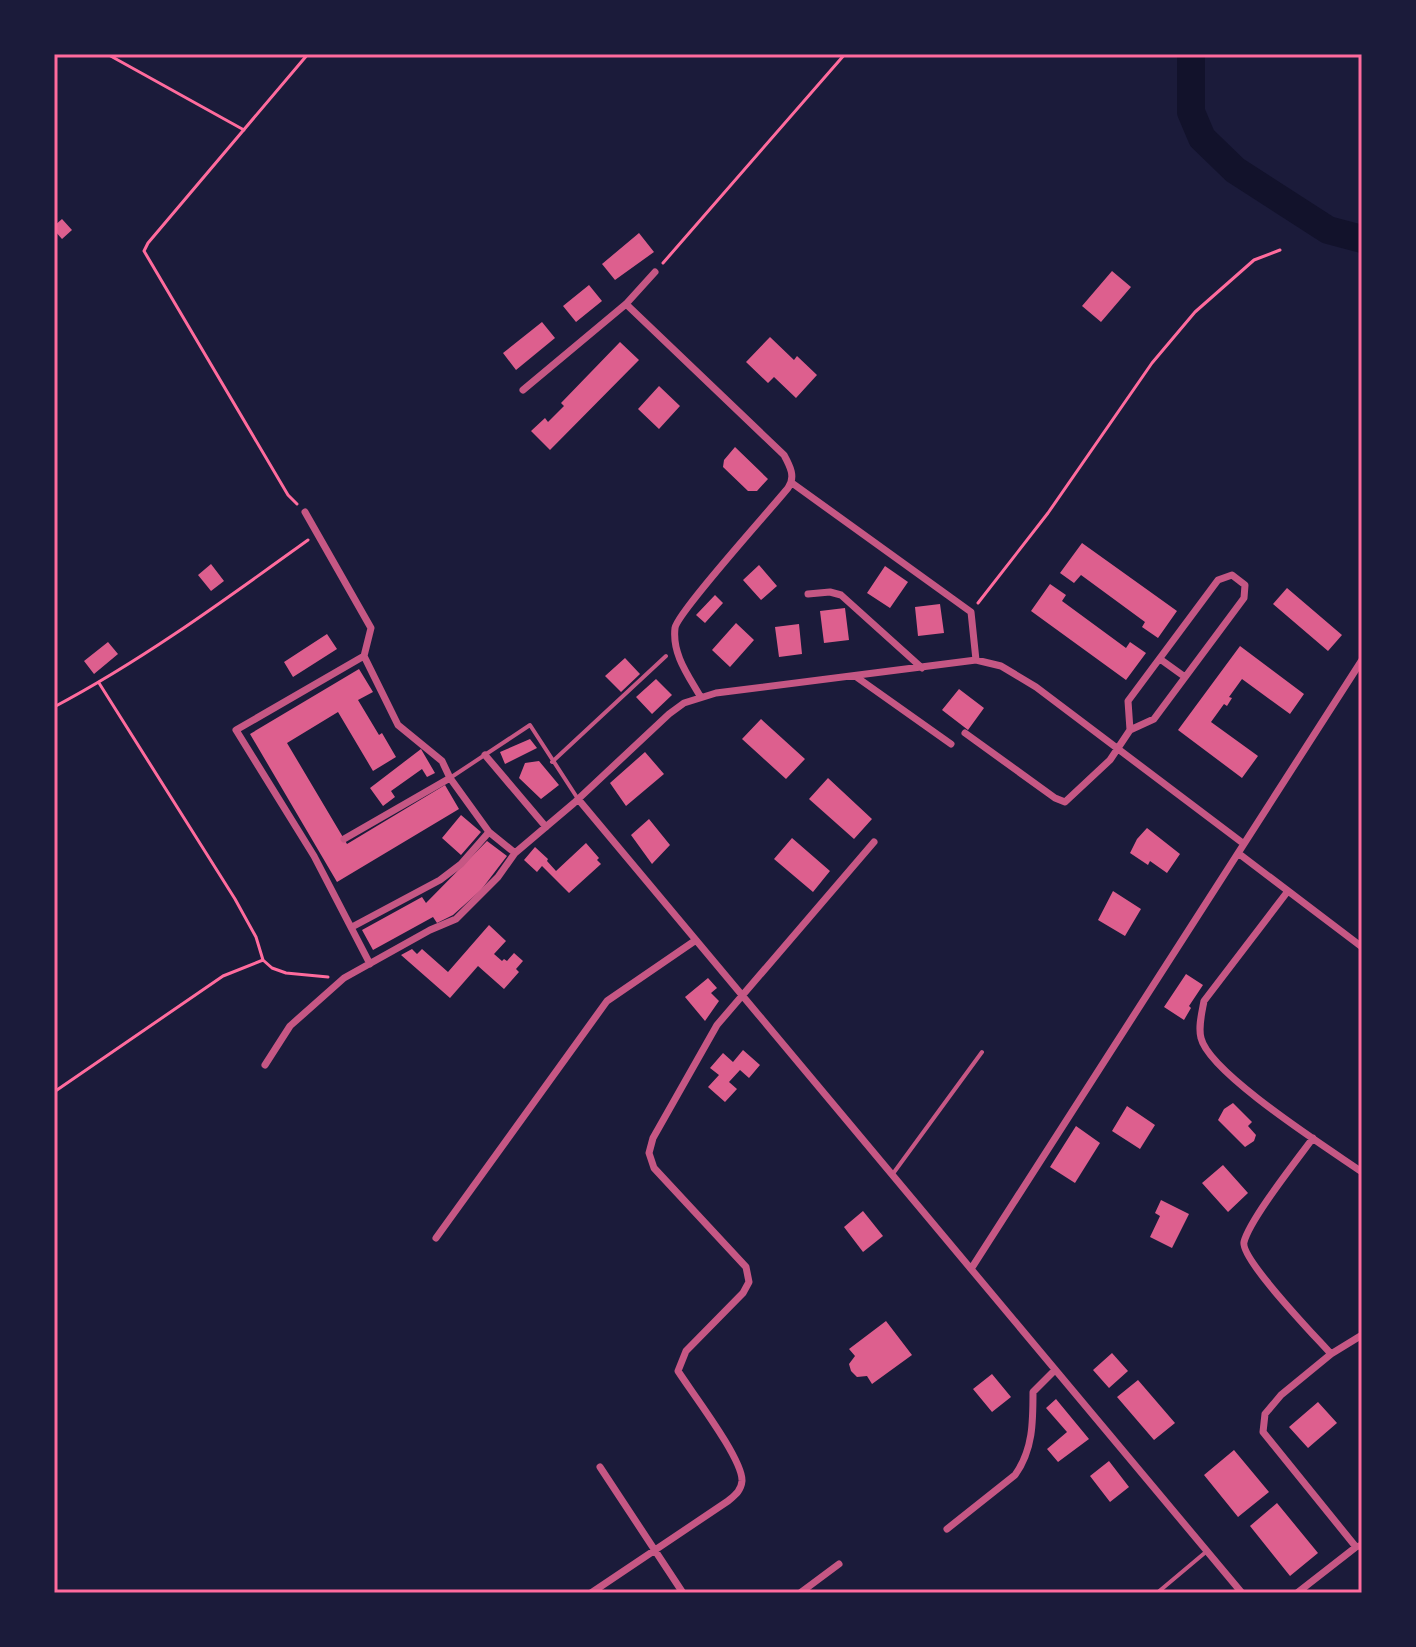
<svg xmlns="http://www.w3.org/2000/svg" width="1416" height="1647" font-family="'Space Grotesk',sans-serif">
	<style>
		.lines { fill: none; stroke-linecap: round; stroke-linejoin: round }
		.river { stroke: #12122b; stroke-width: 28 }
		.building { fill: #dd5f8e }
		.path { stroke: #ff6b9d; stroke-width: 3 }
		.service { stroke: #c65784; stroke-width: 4 }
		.minor { stroke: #c65784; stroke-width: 7 }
		.neatline { fill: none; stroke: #ff6b9d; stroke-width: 3 }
	</style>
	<rect width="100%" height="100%" fill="#1b1b3a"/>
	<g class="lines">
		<path class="river" d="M1191,54V112L1202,138L1235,170L1328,230L1362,239"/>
	</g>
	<path class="building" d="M62,219L72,230L62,239L54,230V226Z
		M639,233L654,252L615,280L602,264Z
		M1112,271L1131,287L1101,322L1082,306Z
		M589,285L602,301L576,322L563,306Z
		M542,322L555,338L516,370L503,353Z
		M770,337L794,360L797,356L817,375L796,398L774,377L768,383L746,362Z
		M620,342L639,360L550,450L531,431L545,418L548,422L564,406L561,403Z
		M659,386L680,406L659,429L638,409Z
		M735,447L768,479L757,491H748L723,467L724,460Z
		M1082,543L1177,611L1158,638L1142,627L1145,622L1081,575L1074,583L1060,573Z
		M211,564L224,581L211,591L198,575Z
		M759,565L777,586L761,600L743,580Z
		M885,566L908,582L890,608L867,593Z
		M1050,584L1066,595L1062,601L1126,648L1130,642L1146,653L1126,680L1031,611Z
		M1287,588L1342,635L1328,651L1273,604Z
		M715,595L723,603L705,623L696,615Z
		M940,604L944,633L918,636L915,607Z
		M845,608L849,640L824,643L820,611Z
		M736,623L754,640L730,667L712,650Z
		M799,624L802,654L779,657L775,627Z
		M327,634L337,649L293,677L284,662Z
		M108,642L118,654L94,674L84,661Z
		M1240,646L1304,694L1290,714L1242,679L1229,697L1232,698L1227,706L1224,704L1211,722L1258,756L1242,778L1178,730Z
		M625,658L640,674L621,692L605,676Z
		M359,669L373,692L358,700L379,735L382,733L396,757L373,771L338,712L287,743L347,844L445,785L459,809L337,882L250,734Z
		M656,679L672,695L652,714L636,697Z
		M959,689L984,708L968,730L942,710Z
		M761,719L805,759L786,779L742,739Z
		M530,739L537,748L505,764L500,752Z
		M421,749L435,773L427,777L422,769L391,791L395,797L383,806L370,788Z
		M645,752L664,774L626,806L610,783Z
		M539,761L559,785L541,799L519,778L525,763Z
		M828,778L872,819L854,839L809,799Z
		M461,815L481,832L461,855L442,838Z
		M649,819L670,845L652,864L631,835Z
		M1147,828L1180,854L1167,873L1150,861L1148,865L1130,853L1137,839Z
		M792,838L830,871L813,892L774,859Z
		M487,841L507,856L481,890L453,915L437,923L433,917L373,950L362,930L422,897L426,903Z
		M586,843L599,858L597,860L601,864L569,893L542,866L537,872L524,860L535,847L548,859L547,861L556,871Z
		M1113,891L1141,909L1125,936L1098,920Z
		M489,925L506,941L494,954L502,961L504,959L507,961L514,953L523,961L516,969L519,972L504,989L478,966L450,998L401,955L412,949L417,954L422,949L448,972Z
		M1186,974L1203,985L1189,1006L1191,1008L1184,1020L1164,1007Z
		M708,978L717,988L711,993L719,1001L705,1021L685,997Z
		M743,1050L760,1065L749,1078L740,1070L729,1082L737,1089L725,1102L708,1087L719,1075L710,1068L723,1053L733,1062Z
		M1233,1103L1252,1122L1248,1126L1256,1135L1254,1141L1245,1147L1218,1120L1224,1109Z
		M1127,1106L1155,1125L1140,1149L1112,1131Z
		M1076,1126L1100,1143L1075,1183L1050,1167Z
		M1223,1165L1248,1193L1228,1212L1202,1183Z
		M1161,1200L1189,1214L1172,1248L1150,1237L1160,1216L1155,1213Z
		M863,1211L883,1236L863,1252L844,1227Z
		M886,1321L912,1355L872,1384L867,1376L857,1377L851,1371L849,1364L855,1356L849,1349Z
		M1112,1353L1128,1371L1109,1388L1093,1370Z
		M992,1374L1011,1397L992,1412L973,1389Z
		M1138,1380L1175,1423L1154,1440L1117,1397Z
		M1056,1399L1089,1439L1058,1462L1047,1449L1067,1432L1046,1408Z
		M1318,1402L1337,1423L1308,1448L1289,1427Z
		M1234,1450L1269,1492L1238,1517L1204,1475Z
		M1109,1461L1129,1487L1110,1502L1090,1476Z
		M1277,1503L1318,1553L1290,1576L1250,1526Z"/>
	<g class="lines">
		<path class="path" d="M107,54L244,130
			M663,263L845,54
			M297,504L288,495L144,251L148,243L308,54
			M978,603L1048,513L1152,363L1195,312L1254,260L1280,250
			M99,683L235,899L256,937L263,960L272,968L286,973L328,977
			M54,707C143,660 226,599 308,540
			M54,1092L223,976L263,960"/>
		<path class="service" d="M552,762L666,656
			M450,778L530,725L578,799
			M892,1175L982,1052
			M1157,1593L1207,1551"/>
		<path class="minor" d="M626,304L784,455C790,466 796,477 788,488C771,509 677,613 675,628C672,654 688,675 700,696
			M523,390L626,304L655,272
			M792,483L971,612L976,660
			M305,512L371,628L364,656L398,725L442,761L450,778L489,832L515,853
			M808,594L830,592L841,595L922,668
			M364,656L236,730L314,856L370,964
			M1160,659L1185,677
			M855,676L951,744
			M965,733L1055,798L1065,802L1110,760L1130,730L1128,701L1218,580L1232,575L1245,585L1244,598L1154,719L1130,730
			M485,755L546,827
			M578,799L1242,1593
			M344,839L450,778
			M1238,853L1362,947
			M1288,891L1204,1001C1202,1012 1198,1027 1201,1038C1209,1073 1329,1149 1362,1172
			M352,927L440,880L461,864L489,832
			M265,1065L290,1026L344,978L430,930L456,919L498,877L515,853L574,803L669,714L684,703L716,693L976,660L1001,666L1036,687L1244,844
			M1313,1138C1297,1160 1250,1219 1244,1242C1240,1259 1316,1337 1331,1354L1281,1395L1265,1414L1263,1432L1356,1547
			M436,1238L607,1001L696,940
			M971,1269L1362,660
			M1331,1354L1362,1335
			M600,1467L683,1593
			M947,1529L1015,1475C1033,1450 1033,1422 1033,1392L1055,1370
			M591,1593L728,1501C735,1495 741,1491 742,1481C743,1459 692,1393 678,1371L686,1351L743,1293L749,1282L746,1267L654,1168L649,1153L653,1138L717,1025L874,842
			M800,1593L839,1564
			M1297,1593L1356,1547L1362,1545"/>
	</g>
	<rect width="1416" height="1647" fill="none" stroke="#1b1b3a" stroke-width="112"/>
	<rect x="56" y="56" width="1304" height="1535" class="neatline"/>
</svg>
